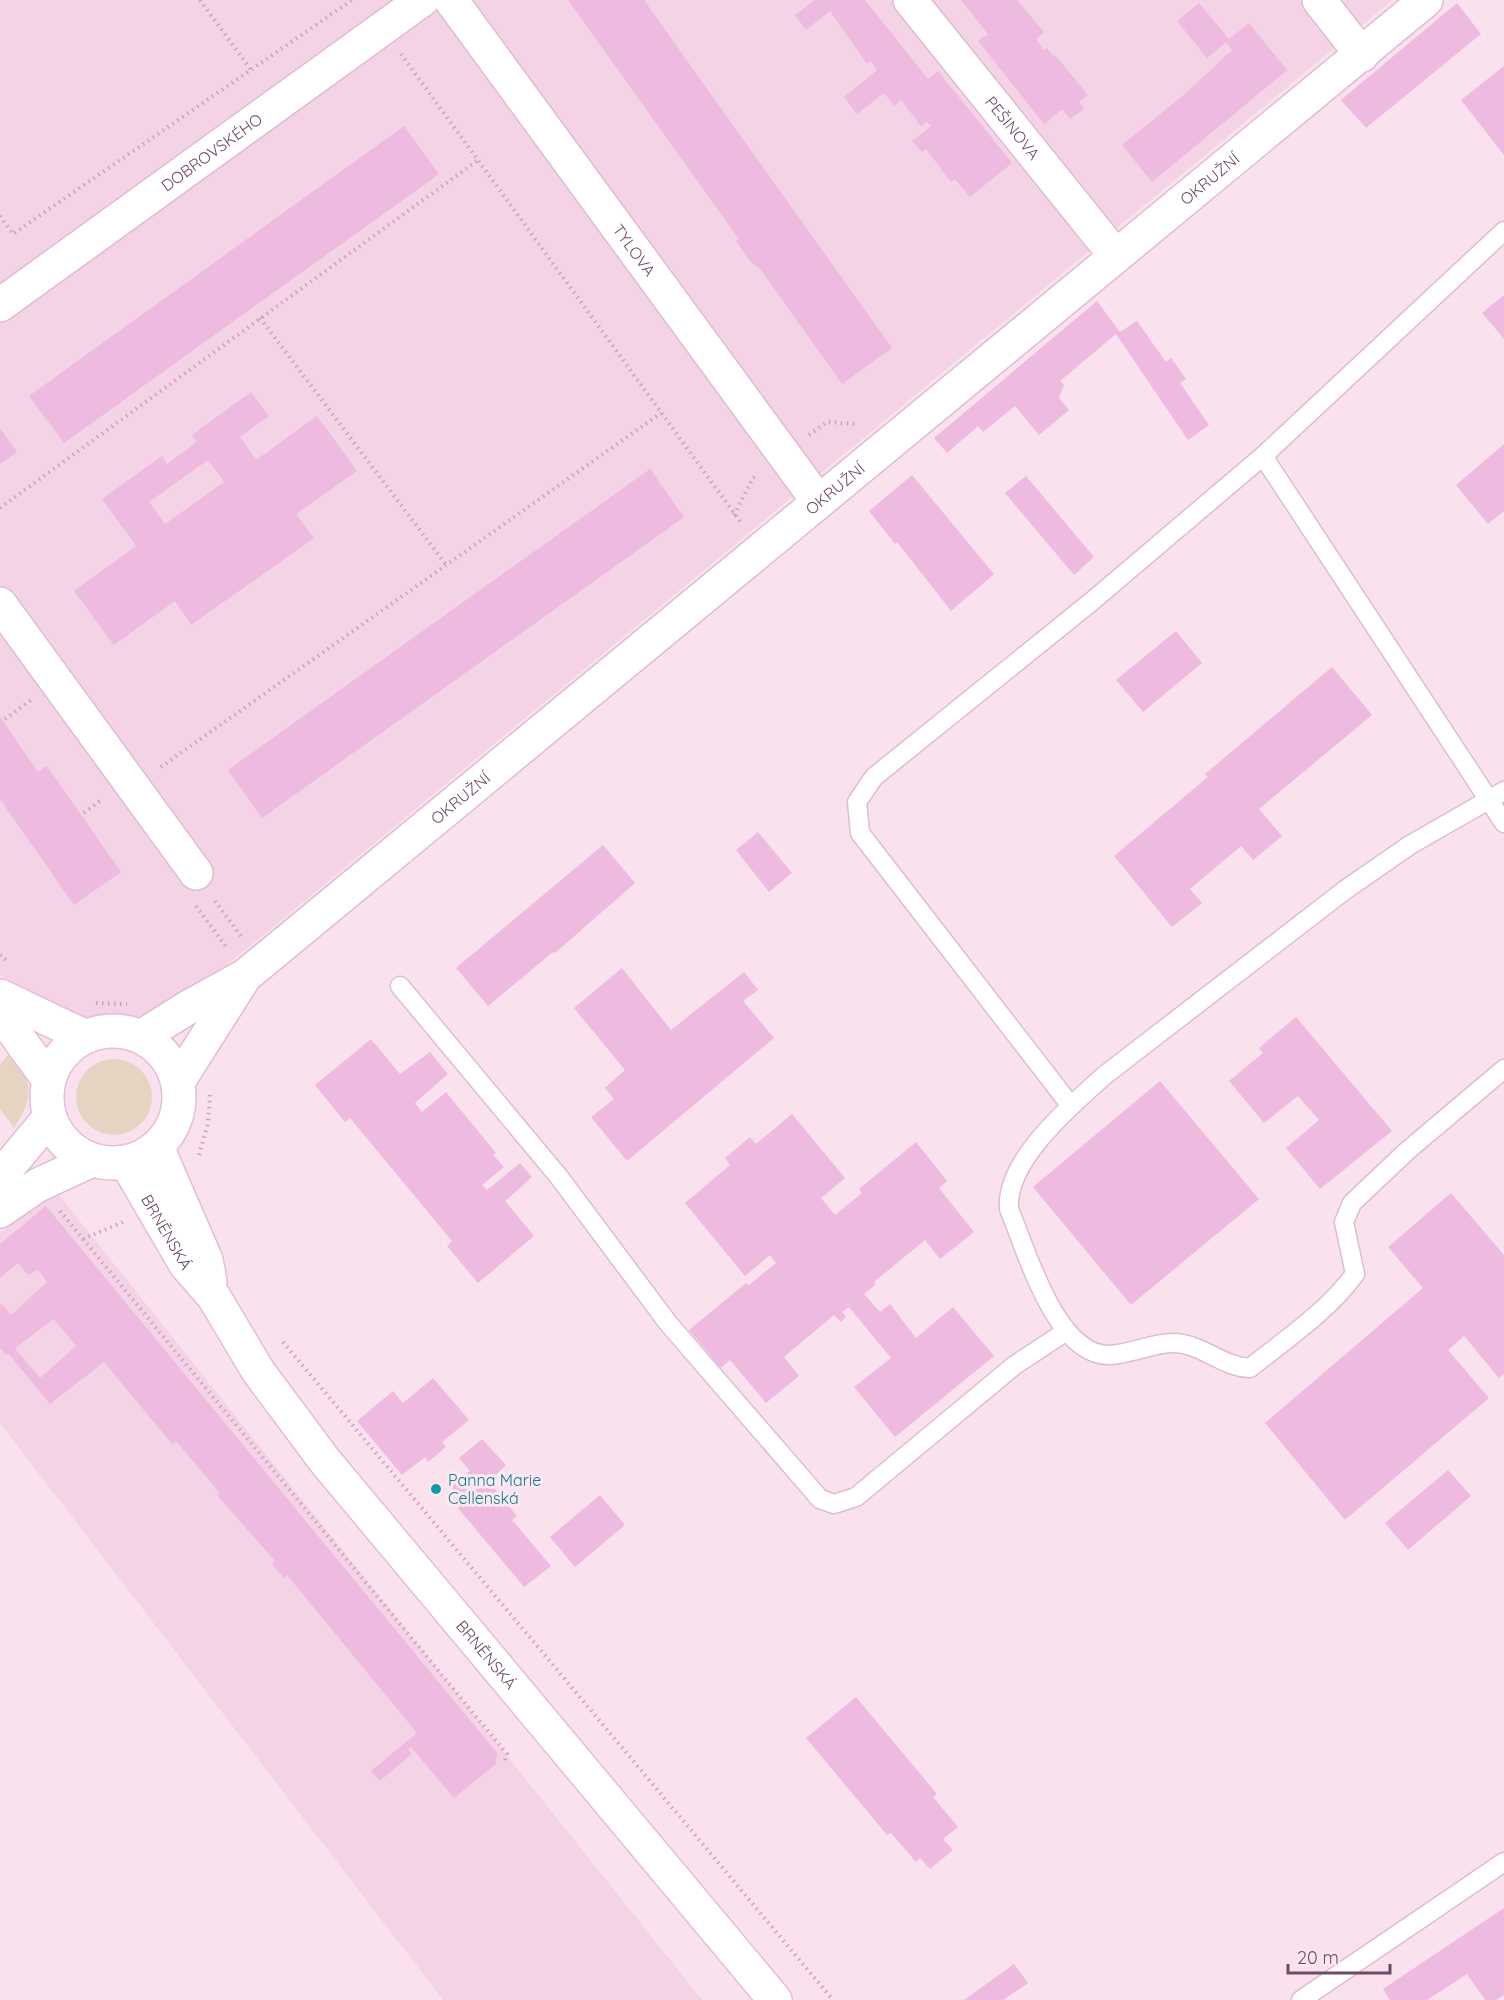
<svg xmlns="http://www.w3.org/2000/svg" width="1504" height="2000" font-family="Quicksand,sans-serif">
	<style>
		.residential { fill: #f3d3e5 }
		.green { fill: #e6d3c1 }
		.building { fill: #eebadf; fill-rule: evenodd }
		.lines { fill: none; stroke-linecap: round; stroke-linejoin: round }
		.service-casing { stroke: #debdd2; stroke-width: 21 }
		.minor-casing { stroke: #debdd2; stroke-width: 36 }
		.tertiary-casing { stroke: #debdd2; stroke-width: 36 }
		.secondary-casing { stroke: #e4bed7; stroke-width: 36 }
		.path { stroke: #d29ec4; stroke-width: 4; stroke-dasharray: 1.5 4.5; stroke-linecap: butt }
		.service { stroke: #fff; stroke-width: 18 }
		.minor { stroke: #fff; stroke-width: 33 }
		.tertiary { stroke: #fff; stroke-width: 33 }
		.secondary { stroke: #fff; stroke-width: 33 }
		.culture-dot { fill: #0f9aa8; stroke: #fee6f2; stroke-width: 2 }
		.labels { text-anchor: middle; stroke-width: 6; stroke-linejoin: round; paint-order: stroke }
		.street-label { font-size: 16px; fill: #6f4a66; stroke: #fee6f2 }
		.culture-label { font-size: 16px; fill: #0d838f; stroke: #fee6f2; text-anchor: start }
	</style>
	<rect width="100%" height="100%" fill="#fae1ee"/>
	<path class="residential" d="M0,0H1392L221,970L149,1018L99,1022L31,999L0,974Z
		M55,1190L702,2000H443L0,1423V1233Z"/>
	<path class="green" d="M12,1051C32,1083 35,1096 14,1128L0,1109V1064Z
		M76 1097a38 38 0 1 1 76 0a38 38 0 1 1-76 0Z"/>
	<path class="building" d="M568,0H644L892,348L842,384L761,270L750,261L736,241L739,239Z
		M815,0H865L928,79L938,71L1012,163L970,197L955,179L951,182L926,149L922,152L912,141L931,126L927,122L921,126L901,100L894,106L884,93L857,114L844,97L877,70L871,61L867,64L830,11L806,30L795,15Z
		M961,0H1017L1044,32L1036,39L1044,50L1047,48L1054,57L1055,55L1088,95L1079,102L1084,109L1070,119L1062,109L1044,124L978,41L988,34Z
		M1199,3L1229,39L1249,23L1287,70L1152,182L1122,145L1186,93L1232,50L1226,42L1207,58L1177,21Z
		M1457,3L1481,34L1366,128L1341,100Z
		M1504,66V155L1461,100Z
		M404,126L439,174L64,443L29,396Z
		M1504,295V339L1482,313Z
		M1097,301L1120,332L1137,321L1166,362L1171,358L1186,379L1180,383L1209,425L1188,440L1116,334L1060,381L1064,385L1059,398L1069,410L1039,435L1015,406L983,432L978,426L947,453L934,438Z
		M251,392L269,416L240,437L256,460L317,416L357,471L296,514L314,538L191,625L175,601L114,645L74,591L136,546L102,499L162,456L167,464L197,442L192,435ZM208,460L224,482L165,524L149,502Z
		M0,428L17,452L0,464Z
		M1504,444V511L1488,524L1456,485Z
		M650,469L684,517L262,818L228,770Z
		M912,475L994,574L951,611L897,542L895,544L869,511Z
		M1026,476L1094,557L1074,575L1005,493Z
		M1176,631L1202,663L1143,712L1116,680Z
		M1332,667L1372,715L1259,809L1282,836L1253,860L1241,846L1190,889L1202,903L1172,927L1114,856L1208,777L1205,774Z
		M0,717L38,772L47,766L121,872L74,905L0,799Z
		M758,832L792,873L769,892L736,850Z
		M603,845L635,883L555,953L553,952L488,1006L456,968Z
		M622,968L671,1030L744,972L758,990L743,1001L774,1038L627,1161L591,1117L614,1099L605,1088L625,1070L574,1008Z
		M1296,1017L1392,1131L1320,1189L1286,1148L1319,1120L1298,1096L1264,1123L1229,1081L1263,1053L1259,1048Z
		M371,1039L400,1074L430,1052L448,1074L415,1103L422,1112L446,1092L496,1153L493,1155L504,1167L482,1185L487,1190L520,1163L532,1177L505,1201L534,1236L478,1283L447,1246L452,1241L350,1118L345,1122L315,1085Z
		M1160,1081L1259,1199L1131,1305L1033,1187Z
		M792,1114L845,1178L821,1198L835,1215L862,1193L859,1189L916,1142L947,1181L939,1188L974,1232L940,1259L925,1240L874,1282L876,1284L864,1294L880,1312L890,1304L916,1338L953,1307L994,1356L895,1437L854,1387L891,1358L849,1307L842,1312L846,1317L841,1322L834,1315L784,1357L799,1376L766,1403L730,1360L721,1368L689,1330L746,1283L749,1285L776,1263L770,1255L745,1276L685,1203L730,1165L725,1158L750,1137L756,1144Z
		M1451,1193L1504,1255V1374L1499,1378L1464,1336L1448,1350L1489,1398L1345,1520L1265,1423L1423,1288L1388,1247Z
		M46,1206L497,1753L496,1764L454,1798L411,1747L408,1750L412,1754L380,1781L371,1771L417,1733L287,1575L284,1578L272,1564L275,1561L217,1495L220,1493L176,1441L172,1444L104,1362L50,1404L8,1353L6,1355L0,1348V1305L2,1304L11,1315L47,1282L38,1270L28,1275L18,1263L0,1278V1244ZM54,1319L76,1346L40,1378L15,1348Z
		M433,1378L469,1420L442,1442L446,1447L428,1462L425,1457L402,1475L357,1421L393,1391L403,1403Z
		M482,1439L506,1465L489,1482L517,1516L512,1520L551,1566L524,1587L458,1508L464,1503L450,1486L470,1471L459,1458Z
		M1448,1470L1471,1496L1408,1550L1385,1523Z
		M600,1495L625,1525L575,1567L550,1537Z
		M856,1697L937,1794L933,1797L958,1827L943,1839L953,1850L930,1869L920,1858L916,1862L891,1833L887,1835L806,1738Z
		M1504,1908V1995L1496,2000H1485L1467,1974L1427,2000H1390L1383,1989Z
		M1014,1964L1028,1983L1003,2000H964Z"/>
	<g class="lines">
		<defs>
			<path id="service" d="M1263,456L1504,823
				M1504,791L1410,845L1345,890L1105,1075C1072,1105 1005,1160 1009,1209C1026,1249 1056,1357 1110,1355C1131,1354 1152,1343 1173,1343C1201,1343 1222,1367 1250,1368C1286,1339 1328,1311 1355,1274L1344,1222L1352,1203L1407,1151L1504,1069
				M400,986L559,1177L668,1323L820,1499L834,1504L856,1497L1015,1365L1065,1332
				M1071,1106L860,833L857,802L874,777L1091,602L1263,456L1504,231
				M1301,2000L1504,1862"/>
			<g id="minor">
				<path id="s1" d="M451,0L818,501"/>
				<path id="s2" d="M910,0L1115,255"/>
				<path d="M1319,0L1362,55"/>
				<path id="s3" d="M0,305L422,0"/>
				<path d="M0,604L196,873"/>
				<path id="s4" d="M141,1037L187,1008L245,976L1426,0"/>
				<path d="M178,1082L245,976"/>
			</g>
			<path id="tertiary" d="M0,1177L50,1117
				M0,1211L38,1185L92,1160"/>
			<g id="secondary">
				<path d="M0,996L86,1037"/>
				<path d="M0,1013L49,1080"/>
				<circle cx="113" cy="1097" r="66"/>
				<path d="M157,1147L206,1260L210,1281"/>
				<path id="s5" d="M126,1162L186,1265L214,1297L258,1371L325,1461L775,2000"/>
			</g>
		</defs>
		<use href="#service" class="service-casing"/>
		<use href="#minor" class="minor-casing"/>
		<use href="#tertiary" class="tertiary-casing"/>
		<use href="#secondary" class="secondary-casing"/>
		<path class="path" d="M200,0L251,70
			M401,54L742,524
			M0,216L13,234L352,0
			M260,318L447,566
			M809,435L827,422L857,424
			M0,508L478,160
			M734,515L753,478L758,474
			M5,719L31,700
			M161,767L661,413
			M84,813L101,800
			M215,901L241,936
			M196,906L227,948
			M0,955L9,962
			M96,1003L127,1004
			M199,1155L208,1123L210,1095
			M60,1211L83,1239L123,1222
			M83,1239L507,1754L505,1760
			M283,1342L833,2000"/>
		<use href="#service" class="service"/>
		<use href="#minor" class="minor"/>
		<use href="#tertiary" class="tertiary"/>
		<use href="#secondary" class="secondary"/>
	</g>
	<circle class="culture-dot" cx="436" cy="1489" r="6"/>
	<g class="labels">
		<g class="street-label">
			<text dy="6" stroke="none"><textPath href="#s2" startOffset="164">PEŠINOVA</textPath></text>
			<text dy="6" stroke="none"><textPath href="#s3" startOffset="261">DOBROVSKÉHO</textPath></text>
			<text dy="6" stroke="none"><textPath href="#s4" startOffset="1372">OKRUŽNÍ</textPath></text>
			<text dy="6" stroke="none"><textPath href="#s1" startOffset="310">TYLOVA</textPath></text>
			<text dy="6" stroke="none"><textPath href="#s4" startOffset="886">OKRUŽNÍ</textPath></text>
			<text dy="6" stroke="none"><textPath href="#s4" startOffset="400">OKRUŽNÍ</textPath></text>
			<text dy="6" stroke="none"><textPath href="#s5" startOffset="81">BRNĚNSKÁ</textPath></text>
			<text dy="6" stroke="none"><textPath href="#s5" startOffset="612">BRNĚNSKÁ</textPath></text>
		</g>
		<g class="culture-label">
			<text x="448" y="1486">Panna Marie<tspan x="448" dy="18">Cellenská</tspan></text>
		</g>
	</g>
	<path d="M1288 1964v9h102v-9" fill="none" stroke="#6f4a66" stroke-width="3"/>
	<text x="1297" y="1964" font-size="18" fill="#6f4a66" stroke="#fee6f2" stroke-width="4.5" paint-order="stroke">20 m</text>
</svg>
